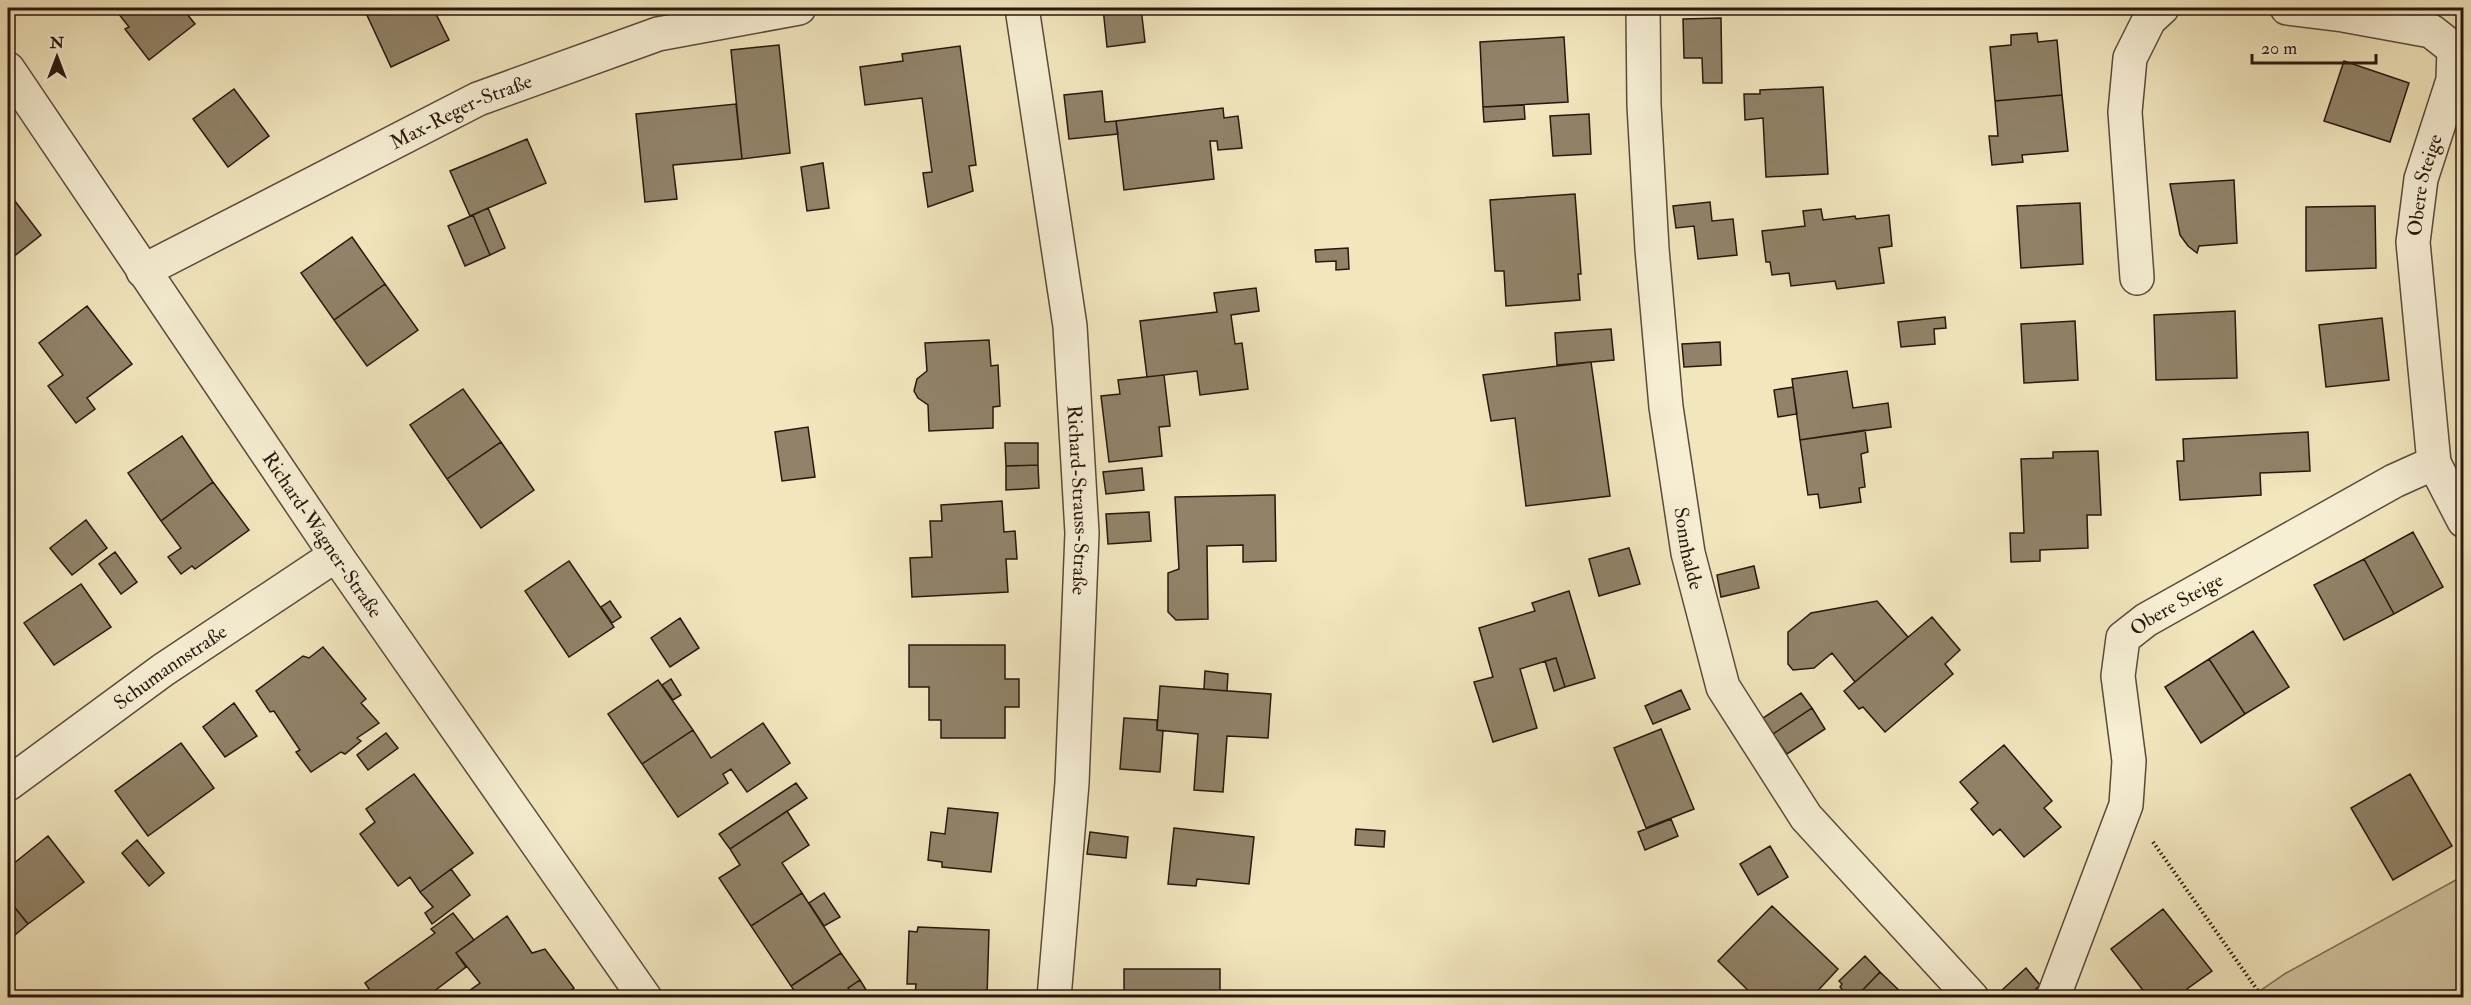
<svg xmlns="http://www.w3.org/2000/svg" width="2471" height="1005" font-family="'IM FELL Double Pica',serif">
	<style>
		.green { fill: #d0c39f; stroke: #7c6d56; stroke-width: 1.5 }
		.building { fill: #918369; stroke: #28170e; stroke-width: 1.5 }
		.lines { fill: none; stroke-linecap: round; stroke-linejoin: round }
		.minor-casing { stroke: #5a4b3a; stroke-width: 36 }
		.path { stroke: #28170e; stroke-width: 4; stroke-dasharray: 1.5 3; stroke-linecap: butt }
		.minor { stroke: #f7efd4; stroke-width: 33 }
		.labels { text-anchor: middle; stroke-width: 6; stroke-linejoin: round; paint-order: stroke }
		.street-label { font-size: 20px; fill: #28170e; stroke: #f7efd4 }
	</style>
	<rect width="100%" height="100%" fill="#f2e6bd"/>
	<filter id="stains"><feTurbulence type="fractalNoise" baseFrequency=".00333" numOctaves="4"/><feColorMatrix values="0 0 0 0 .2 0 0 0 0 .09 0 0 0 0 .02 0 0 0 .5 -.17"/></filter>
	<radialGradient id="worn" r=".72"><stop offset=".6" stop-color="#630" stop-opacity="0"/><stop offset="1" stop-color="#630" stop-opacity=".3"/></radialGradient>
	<path class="green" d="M2463,876V997H2251L2286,973Z"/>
	<path class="building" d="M114,8H185L183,9L195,24L149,60L125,29L129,27Z
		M369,8H433L449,40L391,67L366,13L370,11Z
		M516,8H536L518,13Z
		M1103,8H1141L1145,42L1107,47Z
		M1721,18L1722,83H1703L1702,58H1684L1683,19Z
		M2037,33L2038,42L2057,40L2062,95L1995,101L1990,47L2011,45V35Z
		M1564,37L1568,102L1483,107L1480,42Z
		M779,45L790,153L742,159L731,50Z
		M960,46L976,165L969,166L973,191L928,207L923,173L932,172L922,98L865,105L860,67L903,61L902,54Z
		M2344,61L2409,83L2390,142L2324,121Z
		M1823,87L1828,174L1766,177L1763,118L1745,120L1744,94H1760V90Z
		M234,89L269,136L228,167L193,119Z
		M1102,91L1105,122L1116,121L1118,134L1069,139L1064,95Z
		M2062,95L2068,151L2022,155L2023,162L1992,165L1989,136H1998L1995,101Z
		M736,104L742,159L673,165L677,199L645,202L636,114Z
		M1524,105L1525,119L1484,122L1483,107Z
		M1223,108L1224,118L1238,116L1242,148L1218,150L1217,141H1210L1214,179L1124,190L1116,121Z
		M1589,114L1591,154L1553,156L1550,116Z
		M527,139L546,183L470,216L450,171Z
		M823,163L829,208L807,211L801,167Z
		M2234,180L2237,243L2199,246L2197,253L2188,246L2180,235L2170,184Z
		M8,192L41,235L8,261Z
		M1575,194L1581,274H1578L1580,300L1506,306L1504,271H1495L1490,200Z
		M1710,202L1712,221L1733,219L1737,255L1698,259L1694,226L1676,228L1673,206Z
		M2080,203L2083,264L2021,268L2017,206Z
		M2375,206L2376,268L2306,271V207Z
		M488,208L505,248L490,255L473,215Z
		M1821,209L1823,220L1855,216L1856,219L1889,215L1892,246L1879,248L1884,283L1837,289L1835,281L1791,286L1789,273L1772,275L1770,262H1766L1762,231L1805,226L1803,211Z
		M473,215L490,255L465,266L448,226Z
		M352,237L385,284L334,320L301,273Z
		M1348,248L1349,269L1336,270V261L1316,262L1315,250Z
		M385,284L418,330L367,366L334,320Z
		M1256,288L1259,311L1231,315L1235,344L1242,343L1248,389L1200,395L1197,371L1147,377L1140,321L1217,312L1214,293Z
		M87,306L132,364L87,398L95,409L76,423L48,386L63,375L39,343Z
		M2235,311L2237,378L2156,380L2154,315Z
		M1945,317L1946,328L1934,329L1935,344L1901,347L1898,322Z
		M2382,318L2389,380L2326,387L2319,325Z
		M2075,321L2078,380L2024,383L2021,324Z
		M1611,329L1614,360L1557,365L1555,333Z
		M989,340L991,366L998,365L1000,406L993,407V428L929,431L928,405L918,398L914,391L917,379L927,371L925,343Z
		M1720,342L1721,365L1684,367L1682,344Z
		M1591,362L1610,496L1526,506L1515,418L1491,421L1483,375Z
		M1847,371L1853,408L1888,403L1891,427L1800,440L1792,379Z
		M1164,375L1170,426L1159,427L1162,456L1109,462L1101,396L1120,394L1118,380Z
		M1793,387L1797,414L1778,417L1774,390Z
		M463,389L501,442L447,479L410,425Z
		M808,427L815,477L782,481L775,432Z
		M1865,430L1868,452L1861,454L1865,487L1859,488L1861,502L1820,508L1818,494L1808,495L1800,440Z
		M2308,432L2310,471L2260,473L2261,495L2180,500L2177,461H2184L2183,439Z
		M182,436L213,482L161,521L128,473Z
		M501,442L534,490L481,528L447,479Z
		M1005,443H1038V465L1006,466Z
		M2098,451L2101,515H2087L2088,548L2040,550V561L2011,562L2010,533H2024L2021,459L2053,458V452Z
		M1038,465L1039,488L1006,490V466Z
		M1142,468L1144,490L1106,494L1103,472Z
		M213,482L249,530L195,569L192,566L181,574L168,557L181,548L161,521Z
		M1275,495L1276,561L1243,562V545L1207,546L1208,619L1176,620L1168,612V573L1179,569L1175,497Z
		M1002,501L1004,532L1015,531L1017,559H1006L1008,592L912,597L910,558L932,557L930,521H942L941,505Z
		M1149,512L1151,541L1108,544L1106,514Z
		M86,520L107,548L72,575L50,548Z
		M2413,532L2443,587L2394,614L2364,559Z
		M1629,548L1640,584L1599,596L1589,559Z
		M115,552L137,582L121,594L99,564Z
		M2364,559L2394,614L2344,640L2314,585Z
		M569,561L614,627L569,657L525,591Z
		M1754,566L1759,588L1721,597L1717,575Z
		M81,584L111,627L54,665L24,623Z
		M1569,591L1595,678L1565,687L1556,658L1520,669L1537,728L1493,742L1474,682L1493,677L1479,628L1535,611L1532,603Z
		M610,601L621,617L612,623L601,607Z
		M1877,601L1908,637L1855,682L1832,653L1814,668L1793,670L1788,664V632L1811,613Z
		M1932,617L1960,650L1945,664L1953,674L1885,732L1863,707L1859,709L1844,691Z
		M680,618L699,648L670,667L651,638Z
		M2253,631L2289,687L2245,714L2209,659Z
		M909,645H1005V679H1019V707H1005V738H941V720H929V687H909Z
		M323,647L366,699L361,703L379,723L357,738L361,741L345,754L341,752L311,772L296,752L300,750L274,711L270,712L256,691L303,656L309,658Z
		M1556,658L1565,687L1554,691L1545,661Z
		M2209,659L2245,714L2201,743L2165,687Z
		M1205,671L1228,674L1227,691L1204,689Z
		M671,679L681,695L673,700L662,685Z
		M658,680L693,730L642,764L608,714Z
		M1160,686L1271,694L1268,738L1227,736L1223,792L1194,790L1198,734L1157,730Z
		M1681,690L1690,709L1653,724L1645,706Z
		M1801,693L1812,708L1773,734L1763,718Z
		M234,703L257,736L225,757L203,727Z
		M1812,708L1825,729L1787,754L1773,734Z
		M1124,718L1157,720V730L1163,731L1160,772L1120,769Z
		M763,723L790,763L747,792L731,769L723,774L728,783L678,817L642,764L693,730L711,758Z
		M1661,729L1694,809L1646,828L1614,748Z
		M386,733L398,748L368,770L357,755Z
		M181,743L214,788L148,836L115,791Z
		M2004,745L2052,801L2044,808L2061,827L2024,857L2000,829L1993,835L1971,809L1978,803L1960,782Z
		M414,774L473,853L420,892L410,877L398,886L360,834L375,822L366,809Z
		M2410,774L2452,846L2393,880L2351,808Z
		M796,783L807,798L730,849L719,834Z
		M948,808L998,813L991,872L942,867V862L928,860L931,832L945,834Z
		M787,811L809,845L782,863L802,893L751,926L719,878L740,865L730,849Z
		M1671,819L1678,836L1645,850L1638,832Z
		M1174,828L1254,837L1249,884L1197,879L1196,886L1168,884Z
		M1356,829L1385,831L1384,847L1355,845Z
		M1090,832L1128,837L1126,858L1087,854Z
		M48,836L84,882L28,924L8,899V868Z
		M137,840L164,873L149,886L122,853Z
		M1770,846L1788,877L1758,895L1740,864Z
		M451,869L470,895L432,924L425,913L433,907L420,892Z
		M802,893L841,953L791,986L751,926Z
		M824,893L840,917L824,926L809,903Z
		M8,899L28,924L8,941Z
		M1772,906L1838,969L1811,998H1756L1718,961Z
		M2163,909L2212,971L2187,989L2190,994L2185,998H2149L2111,949Z
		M453,913L474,940L456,953L466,967L425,998H375L365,983L435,933L431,929Z
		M507,916L532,953L545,949L574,988L561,998H459L480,983L456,953Z
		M918,927L989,930L987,997L915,994L916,984H907L909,931L917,932Z
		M841,953L860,980L848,988L855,998H799L791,986Z
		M1865,956L1880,972L1855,998H1850L1840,987L1842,984L1839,981Z
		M2026,968L2040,985L2027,998H2009L2002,990Z
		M1124,969H1220V998H1124Z
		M1880,972L1905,996L1855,998Z
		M860,980L871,998H855L848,988Z"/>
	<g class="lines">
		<defs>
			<g id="minor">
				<path id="s1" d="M1022,8L1070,326L1082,533L1072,783L1054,998"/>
				<path id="s2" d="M1643,8L1644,105L1652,249L1666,407L1688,553L1723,687L1806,817L1972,998"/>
				<path id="s3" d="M8,69L336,555L645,998"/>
				<path id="s4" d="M143,271L478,99L658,34L799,8"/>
				<path d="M2137,278L2125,112L2130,58L2149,20L2162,8"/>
				<path d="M2434,463L2464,521"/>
				<path id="s5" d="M8,784L163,670L336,555"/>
				<path id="s6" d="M2053,998L2126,805L2129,761L2118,676L2123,638L2146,620L2394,481L2434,463L2413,242L2421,179L2453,80L2454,49L2431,31L2343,15L2287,8"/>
			</g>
		</defs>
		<use href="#minor" class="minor-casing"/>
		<path class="path" d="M2153,842L2263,998"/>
		<use href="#minor" class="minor"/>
	</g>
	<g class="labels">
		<g class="street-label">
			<text dy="7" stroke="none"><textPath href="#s4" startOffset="356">Max-Reger-Straße</textPath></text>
			<text dy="7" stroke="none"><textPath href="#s6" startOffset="1012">Obere Steige</textPath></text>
			<text dy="7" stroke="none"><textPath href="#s1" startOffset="496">Richard-Strauss-Straße</textPath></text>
			<text dy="7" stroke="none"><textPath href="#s3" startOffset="562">Richard-Wagner-Straße</textPath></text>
			<text dy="7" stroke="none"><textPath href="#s2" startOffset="543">Sonnhalde</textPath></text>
			<text dy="7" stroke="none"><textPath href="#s6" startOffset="438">Obere Steige</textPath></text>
			<text dy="7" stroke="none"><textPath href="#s5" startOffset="200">Schumannstraße</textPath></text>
		</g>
	</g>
	<rect width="2471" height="1005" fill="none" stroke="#f2e6bd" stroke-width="30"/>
	<rect x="9" y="9" width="2453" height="987" fill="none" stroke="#28170e" stroke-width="3"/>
	<rect x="15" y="15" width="2441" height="975" fill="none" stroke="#28170e" stroke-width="1.5"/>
	<g transform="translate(57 57)" stroke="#f7efd4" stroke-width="4.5" paint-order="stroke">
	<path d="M0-4.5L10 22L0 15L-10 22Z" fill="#28170e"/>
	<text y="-9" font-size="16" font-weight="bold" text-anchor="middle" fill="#28170e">N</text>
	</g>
	<path d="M2252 54v9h124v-9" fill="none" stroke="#28170e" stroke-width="3"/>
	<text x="2261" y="54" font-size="18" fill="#28170e" stroke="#f7efd4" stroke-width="4.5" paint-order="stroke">20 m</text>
	<rect width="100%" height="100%" filter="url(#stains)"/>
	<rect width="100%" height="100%" fill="url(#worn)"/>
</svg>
